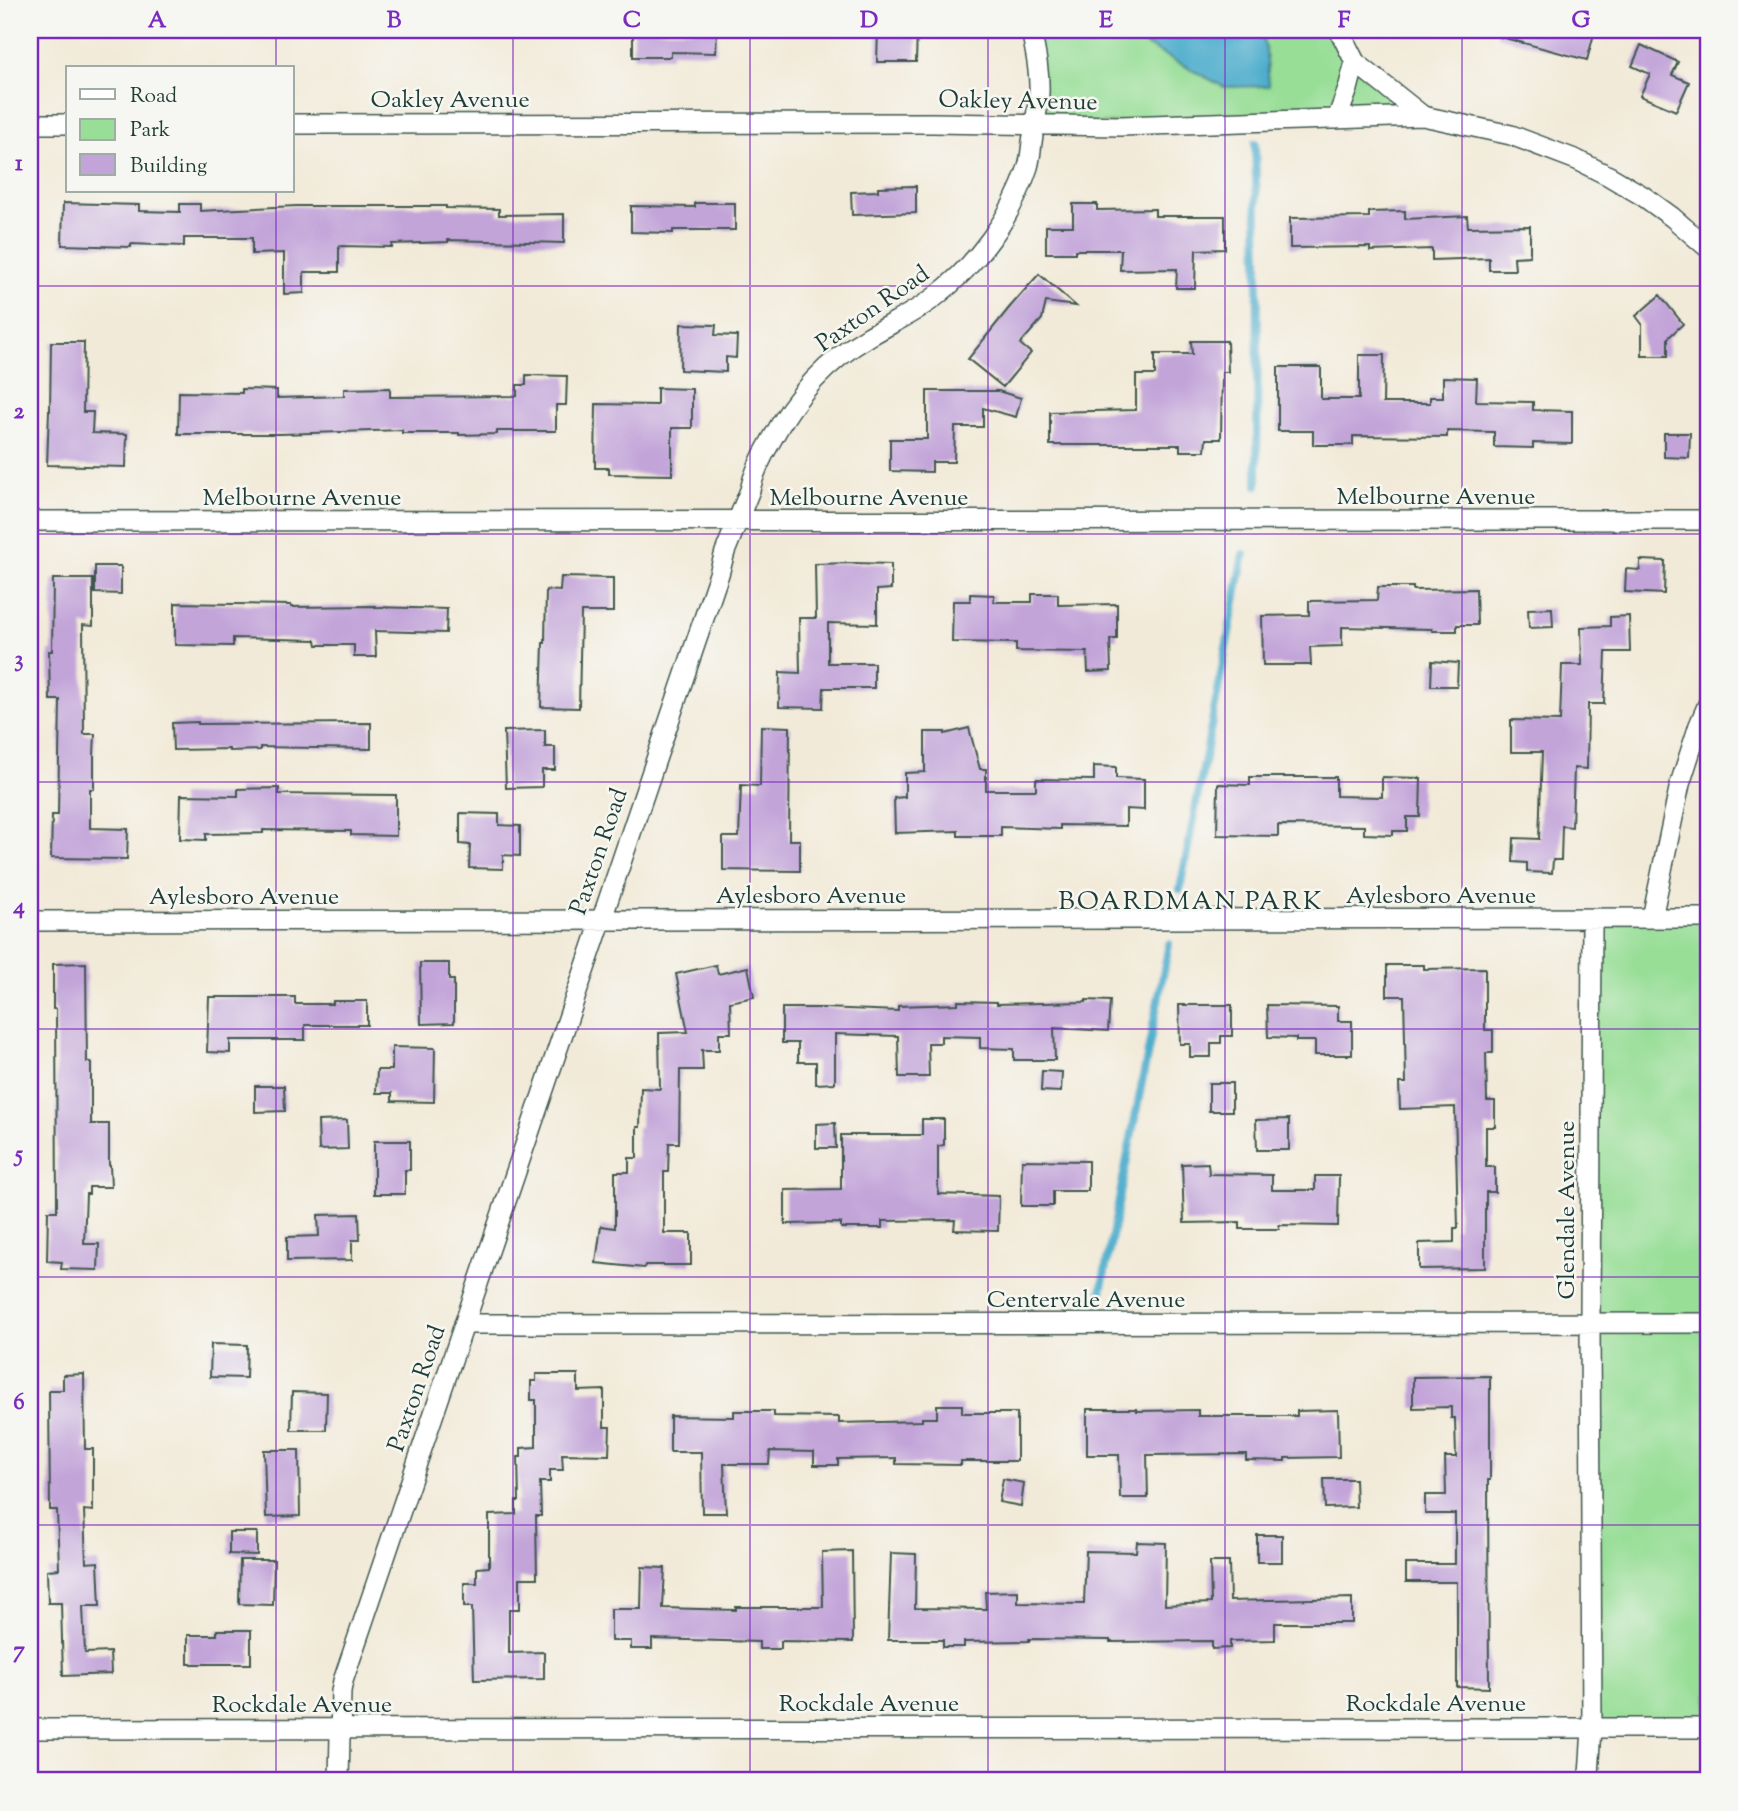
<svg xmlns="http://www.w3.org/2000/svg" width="1738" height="1811" font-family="'Sorts Mill Goudy',serif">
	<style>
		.green { fill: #98de97; stroke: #5c8e66; stroke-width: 2 }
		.water { fill: #4faecd; stroke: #377680; stroke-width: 2 }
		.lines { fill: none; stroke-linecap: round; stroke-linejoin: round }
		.stream { stroke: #4faecd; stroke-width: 8 }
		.building { fill: #c2a4d9 }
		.minor-casing { stroke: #3f574d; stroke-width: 22 }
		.minor { stroke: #fff; stroke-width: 19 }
		.grid { fill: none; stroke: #7b2cbf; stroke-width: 2; stroke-opacity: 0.55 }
		.labels { text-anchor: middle; stroke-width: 5; stroke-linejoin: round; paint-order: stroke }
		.street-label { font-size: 24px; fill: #1f3d34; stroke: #f6f6f2 }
		.neighbourhood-label { font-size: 26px; letter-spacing: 2px; fill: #1f3d34; stroke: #f6f6f2 }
		.neatline { fill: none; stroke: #7b2cbf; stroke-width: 2.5 }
		.grid-label { font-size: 23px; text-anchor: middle; font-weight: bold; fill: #7b2cbf }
	</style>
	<rect width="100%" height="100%" fill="#f6f6f2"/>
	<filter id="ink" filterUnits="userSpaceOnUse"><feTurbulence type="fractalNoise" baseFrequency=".0143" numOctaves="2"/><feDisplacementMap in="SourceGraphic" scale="14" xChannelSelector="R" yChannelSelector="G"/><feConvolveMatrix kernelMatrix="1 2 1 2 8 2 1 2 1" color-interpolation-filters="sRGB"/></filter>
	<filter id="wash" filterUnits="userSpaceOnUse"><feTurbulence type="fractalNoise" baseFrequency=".00686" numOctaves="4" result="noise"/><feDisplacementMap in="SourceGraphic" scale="28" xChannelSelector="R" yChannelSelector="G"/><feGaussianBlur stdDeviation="1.57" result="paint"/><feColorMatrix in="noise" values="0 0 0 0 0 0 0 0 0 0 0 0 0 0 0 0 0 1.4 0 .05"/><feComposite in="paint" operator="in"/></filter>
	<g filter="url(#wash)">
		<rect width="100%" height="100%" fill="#f2ead8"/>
		<path class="green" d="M1031,30H1128L1131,37L1224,87L1269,85L1266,50L1260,30H1339L1355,63L1423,116L1035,125Z
			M1708,918V1728L1592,1729V919Z"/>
		<path class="water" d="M1128,30H1260L1266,50L1269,86L1224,87L1131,37Z"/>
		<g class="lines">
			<path class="stream" d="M1255,143L1258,262L1257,485
				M1180,889L1244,554
				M1100,1297L1169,944"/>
		</g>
		<g id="blocks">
			<path class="building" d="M633,30H717L716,53L671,52V57H633Z
				M878,30H917L916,62H877Z
				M1498,30H1595L1587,60L1497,36Z
				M1641,45L1678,62L1672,75L1689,82L1676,111L1640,96L1650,74L1632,66Z
				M916,186V213L852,215L851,192L878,191V187Z
				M63,203L139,205V211L180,212V204H200V211L296,206H446V208L499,209V215L564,214V243L448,240V242L392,244V247L339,246V272H304V293L284,294V253L252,254V238H184V246L131,244V247L62,245Z
				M695,203H735V230H673V233L631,232V206L695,207Z
				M1073,204H1097V210L1155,209V216H1225V249L1196,250L1195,288H1176L1177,269L1120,270L1121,250H1075V253H1046V226H1073Z
				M1405,211V219L1467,216L1468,227L1530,226V256L1514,257L1515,270H1489V258L1432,260V249L1370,251V247L1290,248V218L1369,217V212Z
				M1039,274L1076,306L1046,302L1042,319L1020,344L1031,353L1003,387L968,359L1009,308Z
				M1660,295L1683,324L1668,338V356H1642V324L1636,316Z
				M681,324L716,325L715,335L737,336L736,358L726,357V372L680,370Z
				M1191,341H1227L1228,372H1222L1221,439H1206L1205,451H1180V445H1050V412L1136,410V375H1155V354H1192Z
				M51,342H84L83,412H93L92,433L127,434L126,467L47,465L49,411H50Z
				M1359,355H1384L1383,403H1430V397H1443V377L1477,378L1476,401L1533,402V410L1572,411V444L1533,443V448L1494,447V432L1447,431V437L1353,436V445H1313V431H1278V367H1321V399H1359Z
				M526,375L567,376L566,405H556V431H497V434L459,435V433H402V430L280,434H178L179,392L242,393V389L277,390V398L344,396V389L390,388V397L517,396V385H526Z
				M657,388L692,389V428H672V475L609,474V468H595L596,404L657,405Z
				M927,391H998L1021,398L1016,417L983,408V427H955L954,462H932V472L890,471V439H927Z
				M1664,433H1690L1689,458L1664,457Z
				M1640,560L1665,561L1664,594L1625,592L1626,569L1640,570Z
				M854,563L891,564V589L877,590V624L828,623V663H874V688H824L823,708L779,707L780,672L800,673L799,618H816L815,564Z
				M95,566H121V594L95,593Z
				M561,577L613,578V612H581L579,708L541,707L543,643H545L546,590L560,591Z
				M53,579H93V626L83,625L84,734H95L94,755V789H90V828L128,829L127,859L51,858L52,815H58L60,700H50L49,651H52Z
				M1378,587H1413V590L1476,589L1477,625H1457V631H1432V629L1342,627V646L1310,647L1311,665H1263L1262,616L1309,615V601L1377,600Z
				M970,594L994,595V602H1032V594H1058V605L1117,604V639H1110L1111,671L1088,672L1087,652L1016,651V643L952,642L953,601H970Z
				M175,603L291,605V607L375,606V607L447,609L446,633L375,631L376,657H354V645H317L316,640L233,638V646L175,645Z
				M1552,608L1553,627L1529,628L1528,609Z
				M1629,616L1630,652H1606L1604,704H1588L1587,769L1574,768L1572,827L1562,826L1561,860H1553L1552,873L1527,872V863L1513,862L1514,838L1539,839L1542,752H1511V720L1560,721L1562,665H1582L1581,627L1610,626V617Z
				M1432,661L1458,663L1457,686H1431Z
				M198,722V724L371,723V749L260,747V750L229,751V749L173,750L172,723Z
				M761,726L790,727L789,840H800V871L723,870V837H739L741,785L760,786Z
				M969,728L980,769H986V790H1036V779L1094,780V766L1116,767V778L1144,779V810L1126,809V826L1060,825V829L1001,827V836H958V831L895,833L894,798L905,797V773L925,772V732H945V734Z
				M545,730V747H555V770H542V787L506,788L504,731Z
				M1250,777H1336V796L1382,797V777L1421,778L1420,817H1407V831H1393V835L1364,834V826L1278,825V836L1217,835L1218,784L1250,785Z
				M279,788V794L396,795V836L351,835V831L263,830V833L206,834V840L180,839L181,795L238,796V789Z
				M460,813L499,814V825L520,826V856L503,855V869L469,868L470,845L460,844Z
				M86,963L87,1062H91V1124H109V1165H110L111,1187H89V1194H86L84,1244H99L98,1270L61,1269L62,1262L47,1261L48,1211H57L56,1009H53V964Z
				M420,963H449V980H454V1023L421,1024Z
				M716,965L718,974L748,967L754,997L730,1002L731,1033H719V1050H702L703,1070H680L679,1143H669L668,1172H664V1233H691V1265H645L644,1268L596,1263L601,1226L615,1228V1172H629V1158H637V1127H640L641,1088L660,1089L659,1033L688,1032L676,974Z
				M1387,965H1424V969L1485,968V1030H1493V1053H1486L1487,1101H1495V1127H1486V1167H1495V1192H1486V1209H1485V1268L1419,1269V1243L1454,1242V1228H1458L1455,1107L1400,1109L1399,1083H1406L1404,996H1387Z
				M209,997H295V1004H333V1001H367V1025H305V1040H230V1053L207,1052Z
				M1086,1000L1110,1001L1108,1031L1054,1028L1055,1060H1014V1049L980,1048V1037L941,1036V1043H928L929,1077H899L898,1036L835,1034V1083L816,1084V1062H798V1043H782V1008H823L898,1011V1006L958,1004V1001L997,1002V1004L1086,1002Z
				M1179,1005H1232V1036H1221V1043H1211V1057H1190V1044H1180Z
				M1267,1005L1338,1006V1021H1352V1055H1315V1041H1296V1038L1268,1037Z
				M392,1047L435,1048L434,1102L392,1101V1093H376L377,1070H392Z
				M1042,1071L1062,1072L1061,1092L1041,1091Z
				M1209,1083H1232V1111H1209Z
				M255,1086H284L285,1111L255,1112Z
				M922,1119H944V1145L938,1146V1194L999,1196L998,1231L954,1230L955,1220L882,1221V1228H841V1223L785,1224V1190L841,1189V1135H922Z
				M1289,1119V1150H1257L1256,1120Z
				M347,1120L348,1149L319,1150L318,1121Z
				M835,1123L836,1148H816V1124Z
				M374,1141H410V1170H405V1194H374Z
				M1022,1160L1088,1161V1191H1053V1206H1021Z
				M1208,1163L1209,1174L1272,1175V1190H1315V1176H1339L1338,1226L1279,1225V1229H1240V1222L1184,1223L1182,1164Z
				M359,1214L360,1240H352V1260L287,1261V1237L319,1236L318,1215Z
				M211,1344L247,1345L246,1378L210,1377Z
				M84,1374L85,1449H93V1511L84,1510L86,1563L98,1562L100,1606H83L85,1653L110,1652L111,1674L63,1676L61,1603H48L47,1570L59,1569L57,1510H50L49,1390H63V1375Z
				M536,1374H578V1391L604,1390V1427H610L609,1455L562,1454L563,1470H550V1482H540L541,1516H536L537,1578H520V1609H509V1653L544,1652V1679L474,1680L472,1607H464V1583H477V1568L489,1567V1515L516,1514V1501H519L518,1457H521V1448L536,1447V1400H531V1381H536Z
				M1490,1376V1480H1488L1489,1688L1457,1687V1582H1406V1564H1455V1514H1425V1495H1446L1445,1457H1456L1455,1418H1451V1407L1413,1408V1377Z
				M292,1392L327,1393L326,1430H291Z
				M937,1405H962V1413H1017V1461H961V1465L896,1464V1458L838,1459V1465H814V1452L770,1451L769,1464H724L726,1513H702L701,1452H670V1416L734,1417V1411H774V1416L839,1417V1423L922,1421V1418H937Z
				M1087,1409H1136V1411L1198,1410V1416H1297V1411L1338,1410L1339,1457L1285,1458V1461L1246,1460V1454L1147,1455L1148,1498H1120L1119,1455H1087Z
				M264,1450H299L300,1516L266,1517Z
				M1003,1479L1024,1483L1021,1506L999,1502Z
				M1324,1479H1355L1356,1507L1325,1508Z
				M229,1532H257V1555L229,1554Z
				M1257,1535H1282V1562H1257Z
				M1137,1542L1166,1543L1165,1605L1211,1603L1210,1562H1229L1230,1601L1352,1598V1623H1275V1640L1230,1641V1648L1212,1649V1641L1110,1642V1640L1029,1639V1641L964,1642V1647H943V1640H888L891,1553L916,1554L915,1608L986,1609L985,1592L1018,1591V1603L1084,1604L1086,1551L1136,1552Z
				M852,1551L853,1642L781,1641V1649H759V1642L652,1639V1649H631V1641H611V1609H641L642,1567L665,1568L663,1608L736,1610V1607H823L822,1552Z
				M240,1560H274L273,1605L239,1604Z
				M217,1630H251V1664H188V1635H217Z"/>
		</g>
	</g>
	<g filter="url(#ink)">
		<use href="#blocks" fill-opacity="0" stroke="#3f574d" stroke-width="2"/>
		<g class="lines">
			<defs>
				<path id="minor" d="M1339,30L1355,62L1423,116
					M1337,119L1348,89L1355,62
					M30,124H68
					M292,124L933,123L1121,126L1423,116L1511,135L1577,160L1609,176L1643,196L1672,217L1708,248
					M30,521L1708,520
					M1652,918L1680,784L1699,725L1708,704
					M30,921L1708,918
					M464,1324L1708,1323
					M30,1729L1708,1728
					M339,1781L341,1691L343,1681L719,574L725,552L750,490C754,472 762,456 771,441C794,398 825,362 868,337C891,323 915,313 936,296C977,264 1012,217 1028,167C1031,157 1031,146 1033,136C1035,122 1038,107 1039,93C1040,72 1035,50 1031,30
					M1587,1781L1589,1775L1592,1729L1590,1323L1592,919"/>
			</defs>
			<use href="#minor" class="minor-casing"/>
			<use href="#minor" class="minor"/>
		</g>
	</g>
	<path class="grid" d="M276,30V68M513,30V1781M750,30V1781M988,30V1781M1225,30V1781M1462,30V1781M276,191V1781M30,286H1708M30,534H1708M30,782H1708M30,1029H1708M30,1277H1708M30,1525H1708"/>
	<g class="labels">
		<g class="street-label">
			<text x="450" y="107">Oakley Avenue</text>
			<text transform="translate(1018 100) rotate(1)" y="8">Oakley Avenue</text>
			<text transform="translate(872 308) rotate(-35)" y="8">Paxton Road</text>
			<text x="1436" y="504">Melbourne Avenue</text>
			<text x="302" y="505">Melbourne Avenue</text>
			<text x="869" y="505">Melbourne Avenue</text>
			<text transform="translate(598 851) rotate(-71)" y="8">Paxton Road</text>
			<text x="811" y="903">Aylesboro Avenue</text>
			<text x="1441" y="903">Aylesboro Avenue</text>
			<text x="244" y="904">Aylesboro Avenue</text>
			<text transform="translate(1566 1210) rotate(-90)" y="8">Glendale Avenue</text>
			<text x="1086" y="1307">Centervale Avenue</text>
			<text transform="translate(416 1388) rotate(-71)" y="8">Paxton Road</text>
			<text x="869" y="1711">Rockdale Avenue</text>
			<text x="1436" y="1711">Rockdale Avenue</text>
			<text x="302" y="1712">Rockdale Avenue</text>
		</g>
		<g class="neighbourhood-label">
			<text x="1191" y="909">BOARDMAN PARK</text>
		</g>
	</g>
	<rect width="1738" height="1811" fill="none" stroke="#f6f6f2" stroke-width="77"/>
	<rect x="66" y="66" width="228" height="126" fill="#f6f6f2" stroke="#a0aca6" stroke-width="2"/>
	<rect x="80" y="89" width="35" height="10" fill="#ffffff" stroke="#a0aca6" stroke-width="2"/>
	<text x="130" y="102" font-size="21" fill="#1f3d34">Road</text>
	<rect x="80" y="119" width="35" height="21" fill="#98de97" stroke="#a0aca6" stroke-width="2"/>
	<text x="130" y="136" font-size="21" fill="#1f3d34">Park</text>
	<rect x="80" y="154" width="35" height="21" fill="#c2a4d9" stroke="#a0aca6" stroke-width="2"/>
	<text x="130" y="172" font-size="21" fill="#1f3d34">Building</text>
	<rect x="38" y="38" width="1662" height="1734" class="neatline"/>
	<g class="grid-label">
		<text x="157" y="27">A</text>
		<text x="394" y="27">B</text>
		<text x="632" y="27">C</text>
		<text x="869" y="27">D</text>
		<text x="1106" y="27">E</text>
		<text x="1344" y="27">F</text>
		<text x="1581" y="27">G</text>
		<text x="19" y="170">1</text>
		<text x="19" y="418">2</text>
		<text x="19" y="666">3</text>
		<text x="19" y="913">4</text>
		<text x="19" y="1161">5</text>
		<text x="19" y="1409">6</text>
		<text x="19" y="1657">7</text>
	</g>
</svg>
